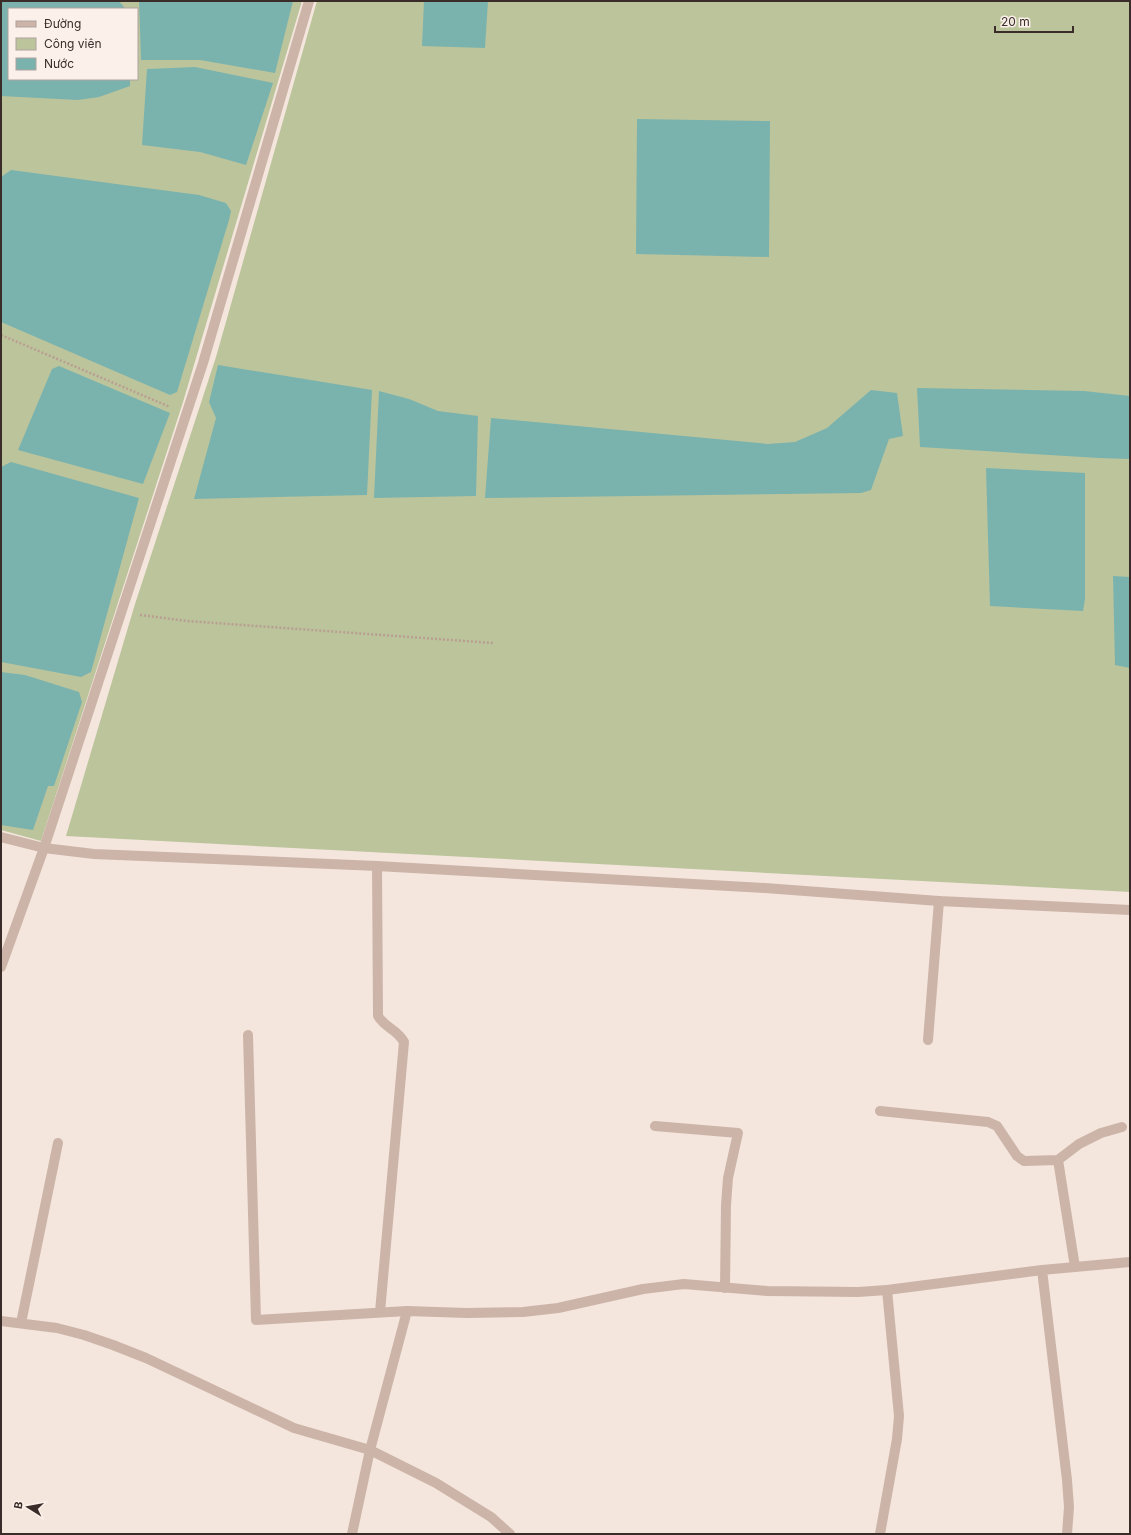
<svg xmlns="http://www.w3.org/2000/svg" width="1131" height="1535" font-family="Inter,sans-serif">
	<style>
		.green { fill: #bcc49c; fill-rule: evenodd }
		.water { fill: #7ab3ae }
		.lines { fill: none; stroke-linecap: round; stroke-linejoin: round }
		.path { stroke: #b99e92; stroke-width: 2.5; stroke-dasharray: 2 2; stroke-linecap: butt }
		.lane { stroke: #cdb4a8; stroke-width: 10 }
		.street { stroke: #cdb4a8; stroke-width: 10 }
	</style>
	<rect width="100%" height="100%" fill="#f4e6dd"/>
	<path class="green" d="M1,1H302L183,402L41,841L1,830ZM9,9H137V79H9Z
		M317,1H1130V892L66,836L135,604L216,357Z"/>
	<path class="water" d="M1,1H119L124,7V9H9V79H130V86L99,97L78,100L1,96Z
		M139,1H293L275,73L200,60H141Z
		M424,1H488L485,48L422,46Z
		M195,67L273,83L246,165L200,152L142,145L147,69Z
		M637,119L770,121L769,257L636,254Z
		M11,170L199,195L226,203L231,211L229,220L177,392L170,395L1,322V177Z
		M218,365L372,390L367,495L194,499L216,418L209,402Z
		M59,366L170,413L143,484L18,450L52,369Z
		M917,388L1084,391L1130,396V459L1099,458L920,447Z
		M871,390L897,393L903,436L889,439L871,490L861,493L485,498L491,418L768,444L795,442L827,428Z
		M379,391L409,399L438,411L478,416L476,496L374,498Z
		M11,462L139,498L91,672L81,677L1,662V467Z
		M986,468L1085,473V599L1083,611L990,606Z
		M1113,576L1130,577V668L1115,665Z
		M1,672L25,675L79,692L82,702L54,786H48L33,830L1,825Z"/>
	<g class="lines">
		<path class="path" d="M1,335L170,407
			M140,615L187,621L493,643"/>
		<path class="lane" d="M377,866L378,1016C386,1029 396,1028 404,1042L380,1312
			M248,1035L256,1320L407,1311
			M928,1040L939,901
			M880,1111L988,1122L997,1126L1017,1156L1024,1161L1058,1160
			M655,1126L738,1133L728,1178L726,1205L725,1288
			M1075,1267L1058,1160L1079,1144L1101,1133L1122,1127
			M21,1323L58,1143
			M880,1534L897,1439L899,1416L887,1290"/>
		<path class="street" d="M1,837L44,848L94,854L377,866L765,888L939,901L1130,910
			M1,967L44,848L203,363L309,1
			M1042,1270L1067,1480L1069,1507L1067,1534
			M1,1321L57,1328L84,1335L113,1345L146,1358L294,1428L370,1450L436,1483L491,1517L510,1534
			M352,1534L370,1450L407,1311L467,1313L523,1312L558,1308L643,1289L684,1284L767,1291L858,1292L887,1290L1042,1270L1130,1262"/>
	</g>
	<rect width="1131" height="1535" fill="none" stroke="#3a2c29" stroke-width="4"/>
	<rect x="8" y="8" width="130" height="72" fill="#fbf1ea" stroke="#aea29d"/>
	<rect x="16" y="21" width="20" height="6" fill="#cdb4a8" stroke="#aea29d"/>
	<text x="44" y="28" font-size="12" fill="#3a2c29">Đường</text>
	<rect x="16" y="38" width="20" height="12" fill="#bcc49c" stroke="#aea29d"/>
	<text x="44" y="48" font-size="12" fill="#3a2c29">Công viên</text>
	<rect x="16" y="58" width="20" height="12" fill="#7ab3ae" stroke="#aea29d"/>
	<text x="44" y="68" font-size="12" fill="#3a2c29">Nước</text>
	<g transform="translate(28 1507) rotate(281)" stroke="#fbf1ea" stroke-width="3" paint-order="stroke">
	<path d="M0-3L7 15L0 10L-7 15Z" fill="#3a2c29"/>
	<text y="-6" font-size="11" font-weight="bold" text-anchor="middle" fill="#3a2c29">B</text>
	</g>
	<path d="M995 26v6h78v-6" fill="none" stroke="#3a2c29" stroke-width="2"/>
	<text x="1001" y="26" font-size="12" fill="#3a2c29" stroke="#fbf1ea" stroke-width="3" paint-order="stroke">20 m</text>
</svg>
